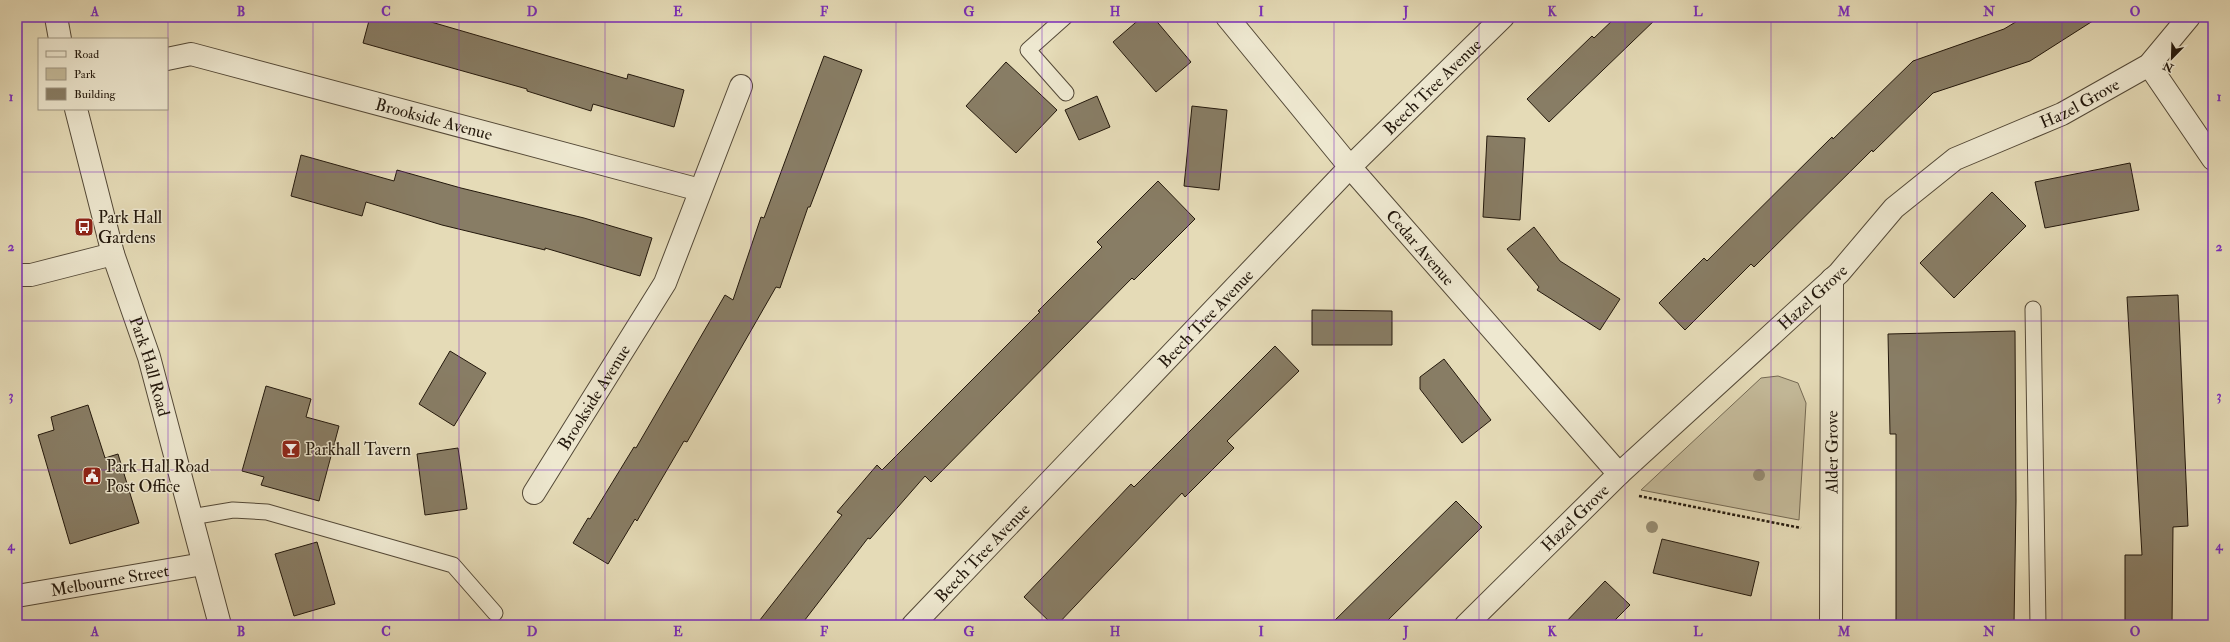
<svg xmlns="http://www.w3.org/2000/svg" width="2230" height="642" font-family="'IM FELL Double Pica',serif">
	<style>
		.green { fill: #c4ba9a; stroke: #746953 }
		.building { fill: #887d65; stroke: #23180c }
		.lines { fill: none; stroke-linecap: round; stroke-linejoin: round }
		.service-casing { stroke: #544937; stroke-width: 17 }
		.minor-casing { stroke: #544937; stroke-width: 24 }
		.path { stroke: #23180c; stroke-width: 2.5; stroke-dasharray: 3 2; stroke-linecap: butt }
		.service { stroke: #eee8d0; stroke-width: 15 }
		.minor { stroke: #eee8d0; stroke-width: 22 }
		.tree { fill: #958b71 }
		.grid { fill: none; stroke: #7b2cbf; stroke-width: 1; stroke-opacity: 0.55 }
		.labels { text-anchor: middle; stroke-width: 3; stroke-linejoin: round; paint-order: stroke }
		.street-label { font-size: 17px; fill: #23180c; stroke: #eee8d0 }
		.poi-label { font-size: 17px; fill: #23180c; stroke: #eee8d0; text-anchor: start }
		.neatline { fill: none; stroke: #7b2cbf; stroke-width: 1.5 }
		.grid-label { font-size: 13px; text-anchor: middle; font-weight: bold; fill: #7b2cbf }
	</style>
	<rect width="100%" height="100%" fill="#e5dbb7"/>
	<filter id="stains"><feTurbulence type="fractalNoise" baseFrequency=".005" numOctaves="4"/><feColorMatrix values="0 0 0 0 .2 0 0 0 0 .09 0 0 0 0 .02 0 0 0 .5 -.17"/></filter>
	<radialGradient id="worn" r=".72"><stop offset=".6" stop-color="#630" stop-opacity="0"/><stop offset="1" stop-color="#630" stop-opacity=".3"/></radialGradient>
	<path class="green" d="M1778,376L1798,383L1806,403L1799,520L1641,490L1761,378Z"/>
	<path class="building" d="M370,17H414L627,79L628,74L684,90L674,127L593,104L591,111L527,91V89L363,43Z
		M1142,17H1153L1191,62L1156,92L1113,42Z
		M1616,17H1658L1549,122L1527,99L1592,36L1594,38Z
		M2024,17H2099L2030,61L1933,93L1873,152L1872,150L1754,267L1751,264L1685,330L1659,303L1704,258L1707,261L1832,137L1833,139L1913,61L2004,29Z
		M824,56L862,70L810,207H808L780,288L776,287L687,442L684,441L637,521L635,519L608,564L573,543L588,518L590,519L634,447L636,448L725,295L733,300L761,217L764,218Z
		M1006,62L1057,110L1016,153L966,106Z
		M1097,96L1110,127L1079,140L1065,110Z
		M1192,106L1227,110L1219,190L1184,186Z
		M1487,136L1525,138L1520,220L1483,217Z
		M301,155L394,181L397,170L461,188L584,218L652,238L640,276L545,248V250L442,225L366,202L362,216L291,196Z
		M2130,163L2139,210L2045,228L2035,182Z
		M1158,181L1195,219L1134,280L1132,278L931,482L925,476L870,539L868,538L801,625H756L842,515L837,512L877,465L882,470L1040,312L1038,311L1102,247L1097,242Z
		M1992,192L2026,226L1954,298L1920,263Z
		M1534,227L1560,261L1620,299L1600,330L1537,290L1539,287L1507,249Z
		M2178,295L2188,526L2173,527L2172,625H2125V555H2142L2127,297Z
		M1312,310L1392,311V345H1312Z
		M2015,331L2016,501L2014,625H1896V434H1890L1888,334Z
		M1275,346L1299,371L1227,441L1234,448L1185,497L1182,493L1057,625H1053L1024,597L1131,484L1134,487Z
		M450,351L486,373L454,426L419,404Z
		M1444,359L1491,420L1462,443L1420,389V377Z
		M266,386L311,399L306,417L339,426L319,501L261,485L264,477L242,471Z
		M88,405L105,458L118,454L139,523L70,544L38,435L54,430L51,417Z
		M458,448L467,509L425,515L417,454Z
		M1456,501L1482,527L1383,625H1330Z
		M1662,539L1759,562L1751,596L1653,573Z
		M317,542L335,604L294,616L275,554Z
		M1605,581L1630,605L1610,625H1563Z"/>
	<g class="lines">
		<defs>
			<path id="service" d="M1065,17L1028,50L1066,93
				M2033,309L2038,625
				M191,517L233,510L267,512L453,565L495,613"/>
			<g id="minor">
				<path d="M56,17L60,39"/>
				<path id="s1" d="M1227,17L1350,167L1619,474"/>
				<path id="s2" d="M167,59L191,54L700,190"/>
				<path d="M2149,65L2213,159"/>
				<path id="s3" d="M76,109L113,254L149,357L220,625"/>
				<path d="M17,275H31L113,254"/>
				<path id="s4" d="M534,493L665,283L741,86"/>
				<path id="s5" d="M17,596L203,564"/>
				<path id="s6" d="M913,625L1350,167L1503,17"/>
				<path id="s7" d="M1466,625L1619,474L1839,273L1894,208L1955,159L2062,114L2149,65L2189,17"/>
				<path id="s8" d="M1831,625L1832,279"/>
			</g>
		</defs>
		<use href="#service" class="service-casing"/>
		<use href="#minor" class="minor-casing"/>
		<path class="path" d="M1639,496L1801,528"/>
		<use href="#service" class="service"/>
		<use href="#minor" class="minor"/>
	</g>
	<g class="tree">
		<circle cx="1759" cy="475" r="6"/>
		<circle cx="1652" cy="527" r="6"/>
	</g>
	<path class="grid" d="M168,17V625M313,17V625M459,17V625M605,17V625M751,17V625M896,17V625M1042,17V625M1188,17V625M1334,17V625M1479,17V625M1625,17V625M1771,17V625M1917,17V625M2062,17V625M17,172H2213M17,321H2213M17,470H2213"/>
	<defs>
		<symbol id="bus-square" viewBox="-11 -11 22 22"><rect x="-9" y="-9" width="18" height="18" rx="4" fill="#8f2418" stroke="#eee8d0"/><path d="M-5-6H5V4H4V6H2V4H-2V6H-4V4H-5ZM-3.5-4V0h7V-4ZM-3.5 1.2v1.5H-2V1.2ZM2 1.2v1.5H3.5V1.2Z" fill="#fff"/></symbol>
		<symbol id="bar-square" viewBox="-11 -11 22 22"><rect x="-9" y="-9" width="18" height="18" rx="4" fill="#8f2418" stroke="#eee8d0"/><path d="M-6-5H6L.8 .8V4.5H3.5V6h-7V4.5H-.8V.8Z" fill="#fff"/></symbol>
		<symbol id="civic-square" viewBox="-11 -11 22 22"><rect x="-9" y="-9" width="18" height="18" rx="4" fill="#8f2418" stroke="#eee8d0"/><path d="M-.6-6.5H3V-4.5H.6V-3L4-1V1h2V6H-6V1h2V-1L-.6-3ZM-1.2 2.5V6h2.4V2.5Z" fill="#fff"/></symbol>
	</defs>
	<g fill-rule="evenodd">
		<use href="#bus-square" x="73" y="216" width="22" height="22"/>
		<use href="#bar-square" x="280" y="438" width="22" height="22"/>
		<use href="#civic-square" x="81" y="465" width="22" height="22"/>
	</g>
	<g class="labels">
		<g class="street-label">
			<text dy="6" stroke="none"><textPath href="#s6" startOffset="748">Beech Tree Avenue</textPath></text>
			<text dy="6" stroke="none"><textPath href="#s7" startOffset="813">Hazel Grove</textPath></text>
			<text dy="6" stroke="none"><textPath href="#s2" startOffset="276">Brookside Avenue</textPath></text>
			<text dy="6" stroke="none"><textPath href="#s1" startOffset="301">Cedar Avenue</textPath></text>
			<text dy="6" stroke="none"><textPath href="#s7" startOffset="477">Hazel Grove</textPath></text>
			<text dy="6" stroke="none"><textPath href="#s6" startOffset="424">Beech Tree Avenue</textPath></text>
			<text dy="6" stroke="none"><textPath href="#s3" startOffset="268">Park Hall Road</textPath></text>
			<text dy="6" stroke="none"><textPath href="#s4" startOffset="113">Brookside Avenue</textPath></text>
			<text dy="6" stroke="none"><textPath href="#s8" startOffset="173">Alder Grove</textPath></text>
			<text dy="6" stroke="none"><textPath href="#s7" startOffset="153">Hazel Grove</textPath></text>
			<text dy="6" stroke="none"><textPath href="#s6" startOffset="100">Beech Tree Avenue</textPath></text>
			<text dy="6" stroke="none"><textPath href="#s5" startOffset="94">Melbourne Street</textPath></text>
		</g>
		<g class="poi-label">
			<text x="98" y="223">Park Hall<tspan x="98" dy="20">Gardens</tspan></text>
			<text x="305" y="455">Parkhall Tavern</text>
			<text x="106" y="472">Park Hall Road<tspan x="106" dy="20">Post Office</tspan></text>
		</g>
	</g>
	<rect width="2230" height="642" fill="none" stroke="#e5dbb7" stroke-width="44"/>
	<rect x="38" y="38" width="130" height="72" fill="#eee8d0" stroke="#9d9582"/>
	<rect x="46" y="51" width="20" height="6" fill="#eee8d0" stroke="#9d9582"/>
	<text x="74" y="58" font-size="12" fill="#23180c">Road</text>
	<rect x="46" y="68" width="20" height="12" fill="#c4ba9a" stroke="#9d9582"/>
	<text x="74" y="78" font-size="12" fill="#23180c">Park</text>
	<rect x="46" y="88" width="20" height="12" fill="#887d65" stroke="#9d9582"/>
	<text x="74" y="98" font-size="12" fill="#23180c">Building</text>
	<g transform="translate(2172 58) rotate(203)" stroke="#eee8d0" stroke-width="3" paint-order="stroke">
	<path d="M0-3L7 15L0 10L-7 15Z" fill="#23180c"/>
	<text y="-6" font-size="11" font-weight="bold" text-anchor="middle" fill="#23180c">N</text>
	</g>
	<rect x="22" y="22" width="2186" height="598" class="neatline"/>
	<g class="grid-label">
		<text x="95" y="16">A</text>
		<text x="241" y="16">B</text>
		<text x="386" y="16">C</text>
		<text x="532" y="16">D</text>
		<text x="678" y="16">E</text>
		<text x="824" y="16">F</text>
		<text x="969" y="16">G</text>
		<text x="1115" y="16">H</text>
		<text x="1261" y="16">I</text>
		<text x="1406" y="16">J</text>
		<text x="1552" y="16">K</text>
		<text x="1698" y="16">L</text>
		<text x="1844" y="16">M</text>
		<text x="1989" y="16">N</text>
		<text x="2135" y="16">O</text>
		<text x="11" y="101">1</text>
		<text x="2219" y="101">1</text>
		<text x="11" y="251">2</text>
		<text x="2219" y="251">2</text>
		<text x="11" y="400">3</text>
		<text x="2219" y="400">3</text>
		<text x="11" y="550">4</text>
		<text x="2219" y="550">4</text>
		<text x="95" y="636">A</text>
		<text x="241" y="636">B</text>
		<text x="386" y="636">C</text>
		<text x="532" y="636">D</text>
		<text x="678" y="636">E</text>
		<text x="824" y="636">F</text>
		<text x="969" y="636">G</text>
		<text x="1115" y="636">H</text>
		<text x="1261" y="636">I</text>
		<text x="1406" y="636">J</text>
		<text x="1552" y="636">K</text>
		<text x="1698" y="636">L</text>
		<text x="1844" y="636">M</text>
		<text x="1989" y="636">N</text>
		<text x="2135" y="636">O</text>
	</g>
	<rect width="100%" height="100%" filter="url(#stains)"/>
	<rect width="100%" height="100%" fill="url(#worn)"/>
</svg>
